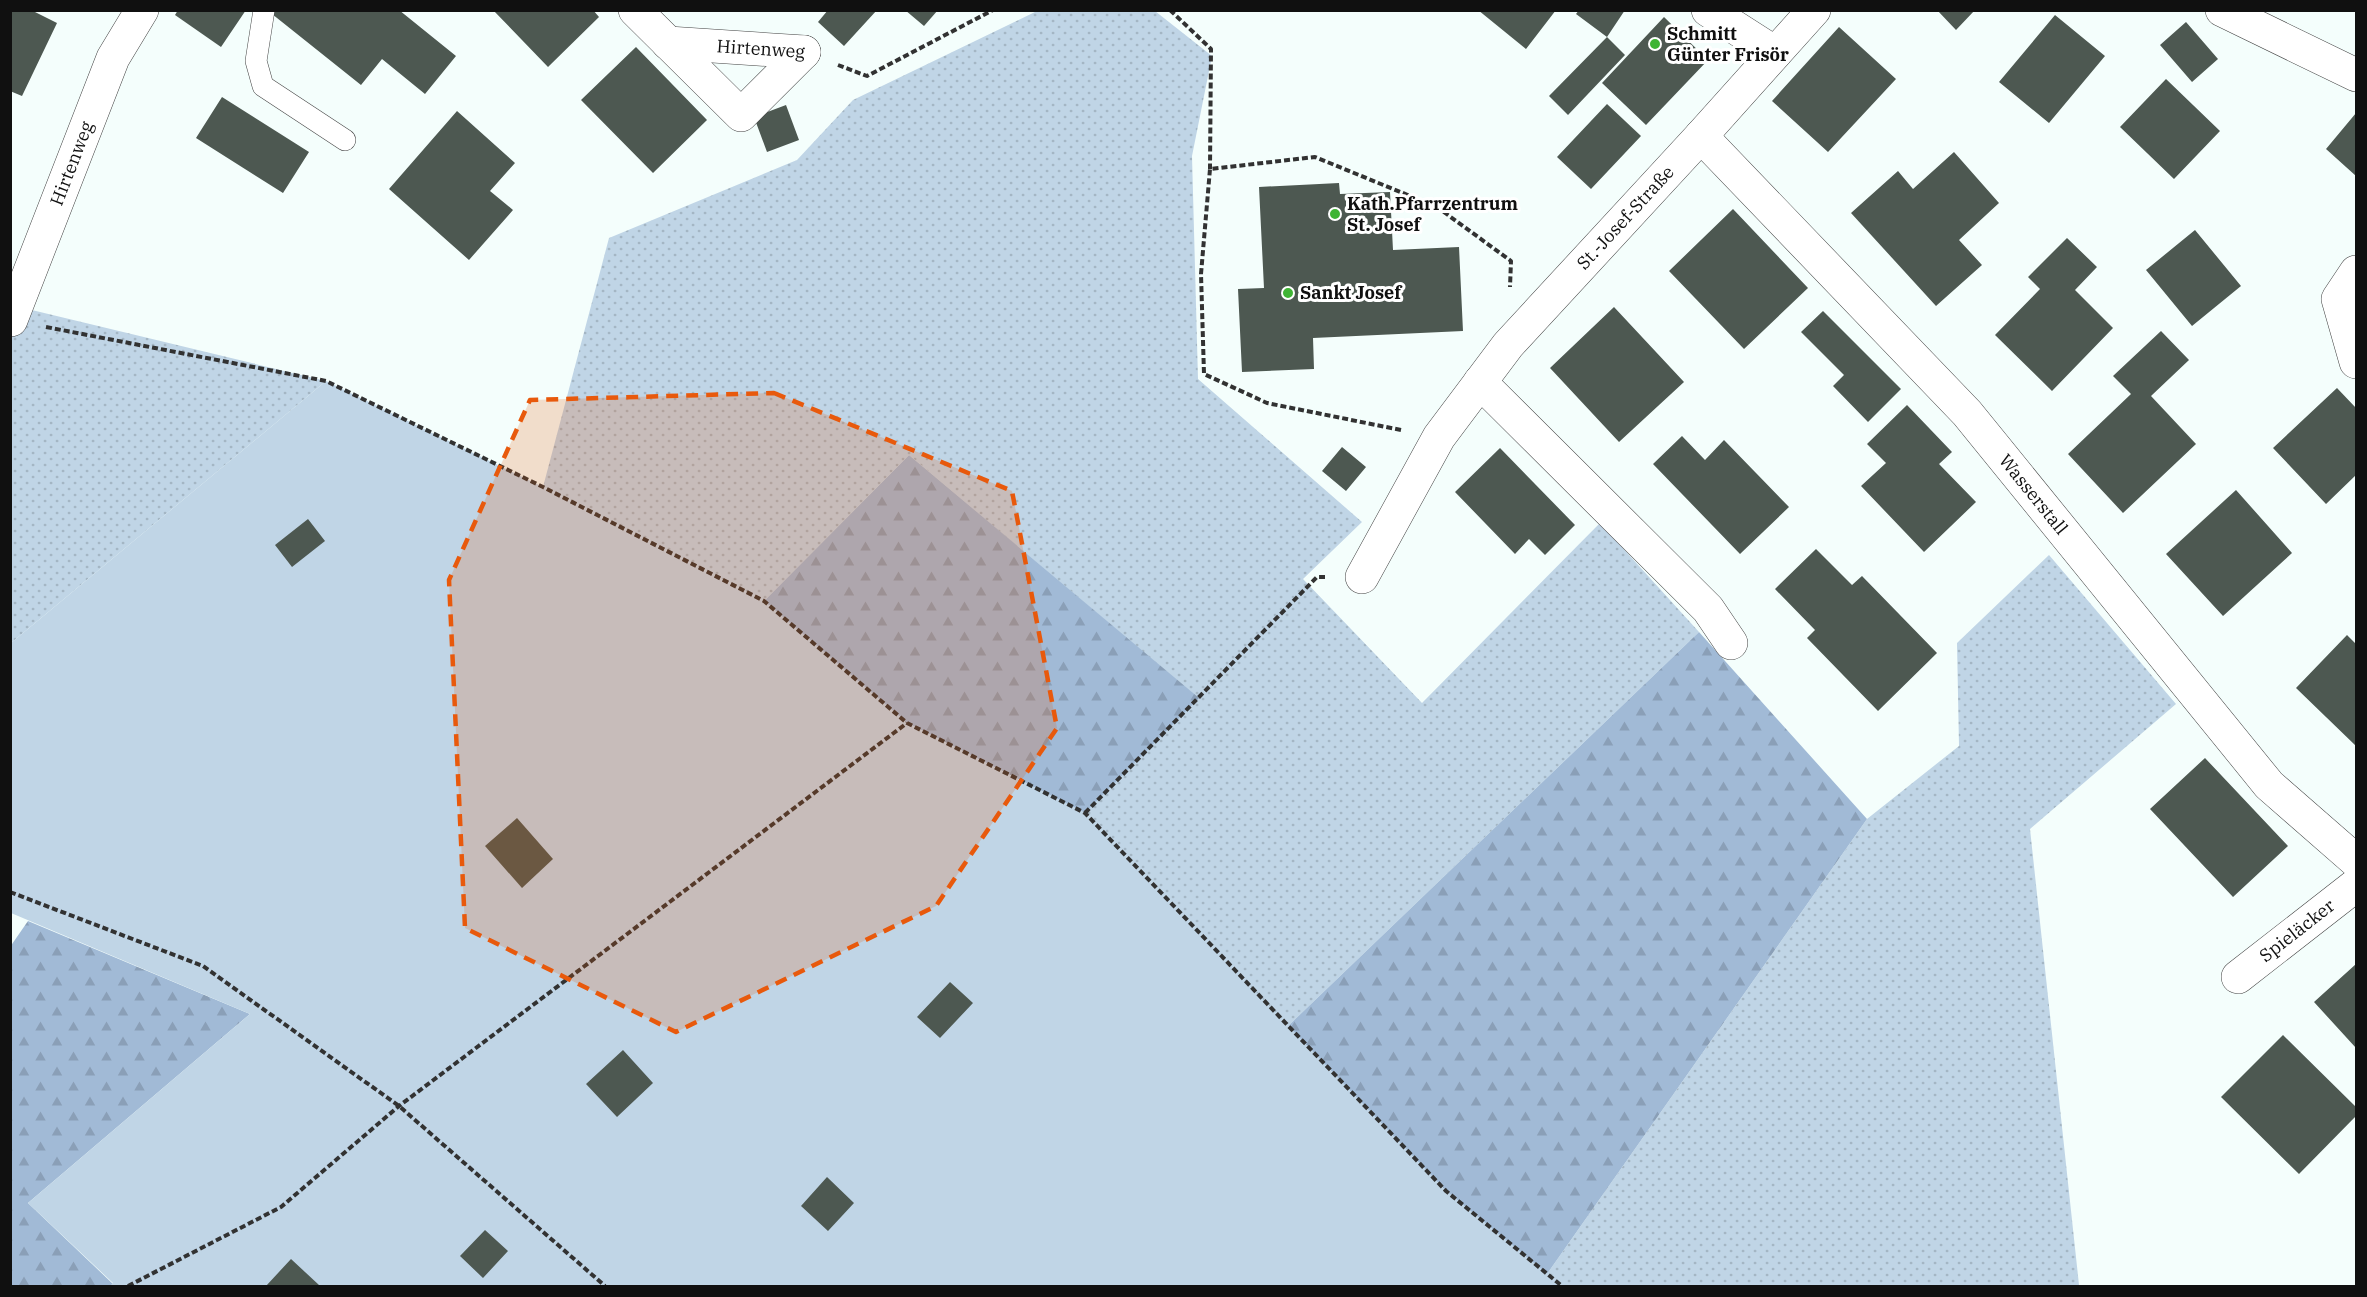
<svg xmlns="http://www.w3.org/2000/svg" width="2367" height="1297" font-family="'IBM Plex Serif',serif">
	<style>
		.grass { fill: url(#grass-dots) }
		.forest { fill: url(#forest-firs) }
		.park { fill: #c0d5e6 }
		.building { fill: #4d5851 }
		.lines { fill: none; stroke-linecap: round; stroke-linejoin: round }
		.lane-casing { stroke: #434343; stroke-width: 22 }
		.street-casing { stroke: #434343; stroke-width: 34 }
		.path { stroke: #323232; stroke-width: 4; stroke-dasharray: 6 3; stroke-linecap: butt }
		.lane { stroke: #fff; stroke-width: 21 }
		.street { stroke: #fff; stroke-width: 33 }
		.marked { fill: #e8590c; fill-opacity: 0.2; stroke: #e8590c; stroke-width: 4.5; stroke-dasharray: 12 8; stroke-linejoin: round }
		.poi-dot { fill: #3fb434; stroke: #fff; stroke-width: 2 }
		.labels { text-anchor: middle; stroke-width: 6; stroke-linejoin: round; paint-order: stroke }
		.poi-label { font-size: 18px; font-weight: bold; fill: #101010; stroke: #fff; text-anchor: start }
		.street-label { font-size: 18px; fill: #101010; stroke: #fff }
	</style>
	<defs>
		<pattern id="grass-dots" width="8" height="8" patternUnits="userSpaceOnUse" patternTransform="scale(1.5)"><rect width="8" height="8" fill="#c0d5e6"/><path d="M2 2h.1M6 6h.1" fill="none" stroke="#a4b6c4" stroke-width="1.8" stroke-linecap="round"/></pattern>
		<pattern id="forest-firs" width="22" height="20" patternUnits="userSpaceOnUse" patternTransform="scale(1.5)"><rect width="22" height="20" fill="#a1bad6"/><path d="M5 1l3.5 6h-7zM16 11l3.5 6h-7z" fill="#8a9fb7"/></pattern>
	</defs>
	<rect width="100%" height="100%" fill="#f4fefc"/>
	<path class="grass" d="M1037,11H1155L1212,56L1192,156L1198,379L1362,522L1303,579L1422,703L1600,523L1699,632L1288,1026L1085,813L1198,698L909,455L764,601L543,487L609,238L797,160L853,100Z
		M11,305L326,381L11,643Z
		M2049,555L2176,704L2030,829L2079,1285L1562,1286L1547,1274L1867,819L1959,746L1957,643Z"/>
	<path class="forest" d="M909,455L1199,698L1085,813L907,723L764,601Z
		M1699,632L1867,819L1547,1274L1446,1191L1288,1026Z
		M28,921L250,1014L28,1203L113,1284L110,1286H11L10,947Z"/>
	<path class="park" d="M326,381L543,487L764,601L907,723L1085,813L1446,1191L1562,1286H110L113,1283L28,1203L250,1014L11,913V643Z"/>
	<path class="building" d="M10,10H31L57,23L22,96L10,91Z
		M178,10H246L221,47L175,15Z
		M275,10H399L456,56L425,94L382,59L361,85L272,14Z
		M493,10H593L599,17L548,67Z
		M828,10H877L844,46L818,22Z
		M905,10H938L924,26Z
		M1478,10H1556L1526,49Z
		M1579,10H1625L1607,37L1625,55L1568,115L1549,96L1607,37L1576,14Z
		M1937,10H1975L1956,30Z
		M2055,15L2105,56L2049,123L1999,82Z
		M1664,17L1708,60L1646,125L1602,83Z
		M2186,22L2218,59L2192,82L2160,45Z
		M1839,27L1896,79L1828,152L1772,101Z
		M636,47L707,120L653,173L581,100Z
		M2166,79L2220,131L2174,179L2120,127Z
		M222,97L309,152L283,193L196,138Z
		M1607,104L1641,136L1591,189L1557,157Z
		M786,105L799,140L767,152L754,117Z
		M457,111L515,163L490,191L513,210L469,260L389,189Z
		M2356,113V176L2326,149Z
		M1954,152L1999,203L1959,240L1982,265L1936,306L1851,213L1898,171L1913,189Z
		M1339,183L1340,194L1390,192L1393,250L1459,247L1463,331L1313,338L1314,369L1242,372L1238,289L1264,288L1259,187Z
		M1733,209L1808,288L1744,349L1669,271Z
		M2195,230L2241,286L2192,326L2146,270Z
		M2067,238L2097,267L2075,290L2113,328L2052,391L1995,335L2040,289L2028,277Z
		M1614,307L1684,382L1619,442L1550,368Z
		M1823,311L1901,389L1868,422L1833,386L1844,375L1801,332Z
		M2161,331L2189,360L2151,396L2196,444L2123,513L2068,454L2131,394L2113,376Z
		M2337,388L2356,408V475L2326,504L2273,448Z
		M1907,405L1952,452L1939,464L1976,502L1924,552L1861,486L1886,463L1867,444Z
		M1682,436L1705,460L1724,440L1789,507L1740,554L1653,464Z
		M1342,447L1366,467L1346,491L1322,471Z
		M1500,448L1575,525L1545,555L1529,539L1515,554L1455,492Z
		M2236,490L2292,553L2223,616L2166,554Z
		M308,519L325,541L292,567L275,545Z
		M1816,549L1852,585L1862,576L1937,653L1878,711L1807,638L1815,630L1775,589Z
		M2347,635L2356,644V746L2296,688Z
		M2205,758L2288,846L2233,897L2150,809Z
		M517,818L553,859L522,888L485,846Z
		M2356,964V1048L2314,1002Z
		M950,982L973,1003L940,1038L917,1017Z
		M2283,1035L2356,1107V1116L2299,1174L2221,1097Z
		M623,1050L653,1083L617,1117L586,1084Z
		M827,1177L854,1203L828,1231L801,1206Z
		M485,1230L508,1251L483,1278L460,1256Z
		M291,1259L319,1285L318,1286H266Z"/>
	<g class="lines">
		<defs>
			<path id="lane" d="M264,10L256,61L263,86L345,140"/>
			<g id="street">
				<path d="M635,10L741,115L804,52"/>
				<path d="M1708,10L1775,53"/>
				<path d="M2222,10L2356,75"/>
				<path id="s1" d="M668,43L804,52"/>
				<path id="s2" d="M1701,136L1967,413L2269,785L2356,861"/>
				<path d="M2356,272L2338,299L2356,362"/>
				<path id="s3" d="M11,320L113,58L142,10"/>
				<path d="M1480,382L1708,609L1731,643"/>
				<path id="s4" d="M1362,577L1439,437L1508,345L1701,136L1814,10"/>
				<path id="s5" d="M2238,977L2356,885"/>
			</g>
		</defs>
		<use href="#lane" class="lane-casing"/>
		<use href="#street" class="street-casing"/>
		<path class="path" d="M1170,10L1211,49L1210,169
			M838,65L867,76L993,10
			M46,327L326,381L543,487L764,601L907,723L1085,813L1446,1191L1562,1286
			M1401,430L1267,403L1204,374L1201,274L1210,169L1315,157L1437,207L1511,261L1510,287
			M1085,813L1317,577H1325
			M10,892L203,966L399,1106L605,1286
			M128,1286L281,1207L399,1106L907,723"/>
		<use href="#lane" class="lane"/>
		<use href="#street" class="street"/>
	</g>
	<path class="marked" d="M774,393L1012,491L1057,728L936,906L676,1032L465,928L449,580L530,400Z"/>
	<g class="poi-dot">
		<circle cx="1655" cy="44" r="6"/>
		<circle cx="1335" cy="214" r="6"/>
		<circle cx="1288" cy="293" r="6"/>
	</g>
	<g class="labels">
		<g class="poi-label">
			<text x="1667" y="40">Schmitt<tspan x="1667" dy="21">Günter Frisör</tspan></text>
			<text x="1347" y="210">Kath.Pfarrzentrum<tspan x="1347" dy="21">St. Josef</tspan></text>
			<text x="1300" y="299">Sankt Josef</text>
		</g>
		<g class="street-label">
			<text dy="6" stroke="none"><textPath href="#s1" startOffset="93">Hirtenweg</textPath></text>
			<text dy="6" stroke="none"><textPath href="#s3" startOffset="168">Hirtenweg</textPath></text>
			<text dy="6" stroke="none"><textPath href="#s4" startOffset="448">St.-Josef-Straße</textPath></text>
			<text dy="6" stroke="none"><textPath href="#s2" startOffset="489">Wasserstall</textPath></text>
			<text dy="6" stroke="none"><textPath href="#s5" startOffset="75">Spieläcker</textPath></text>
		</g>
	</g>
	<rect width="2367" height="1297" fill="none" stroke="#101010" stroke-width="24"/>
</svg>
